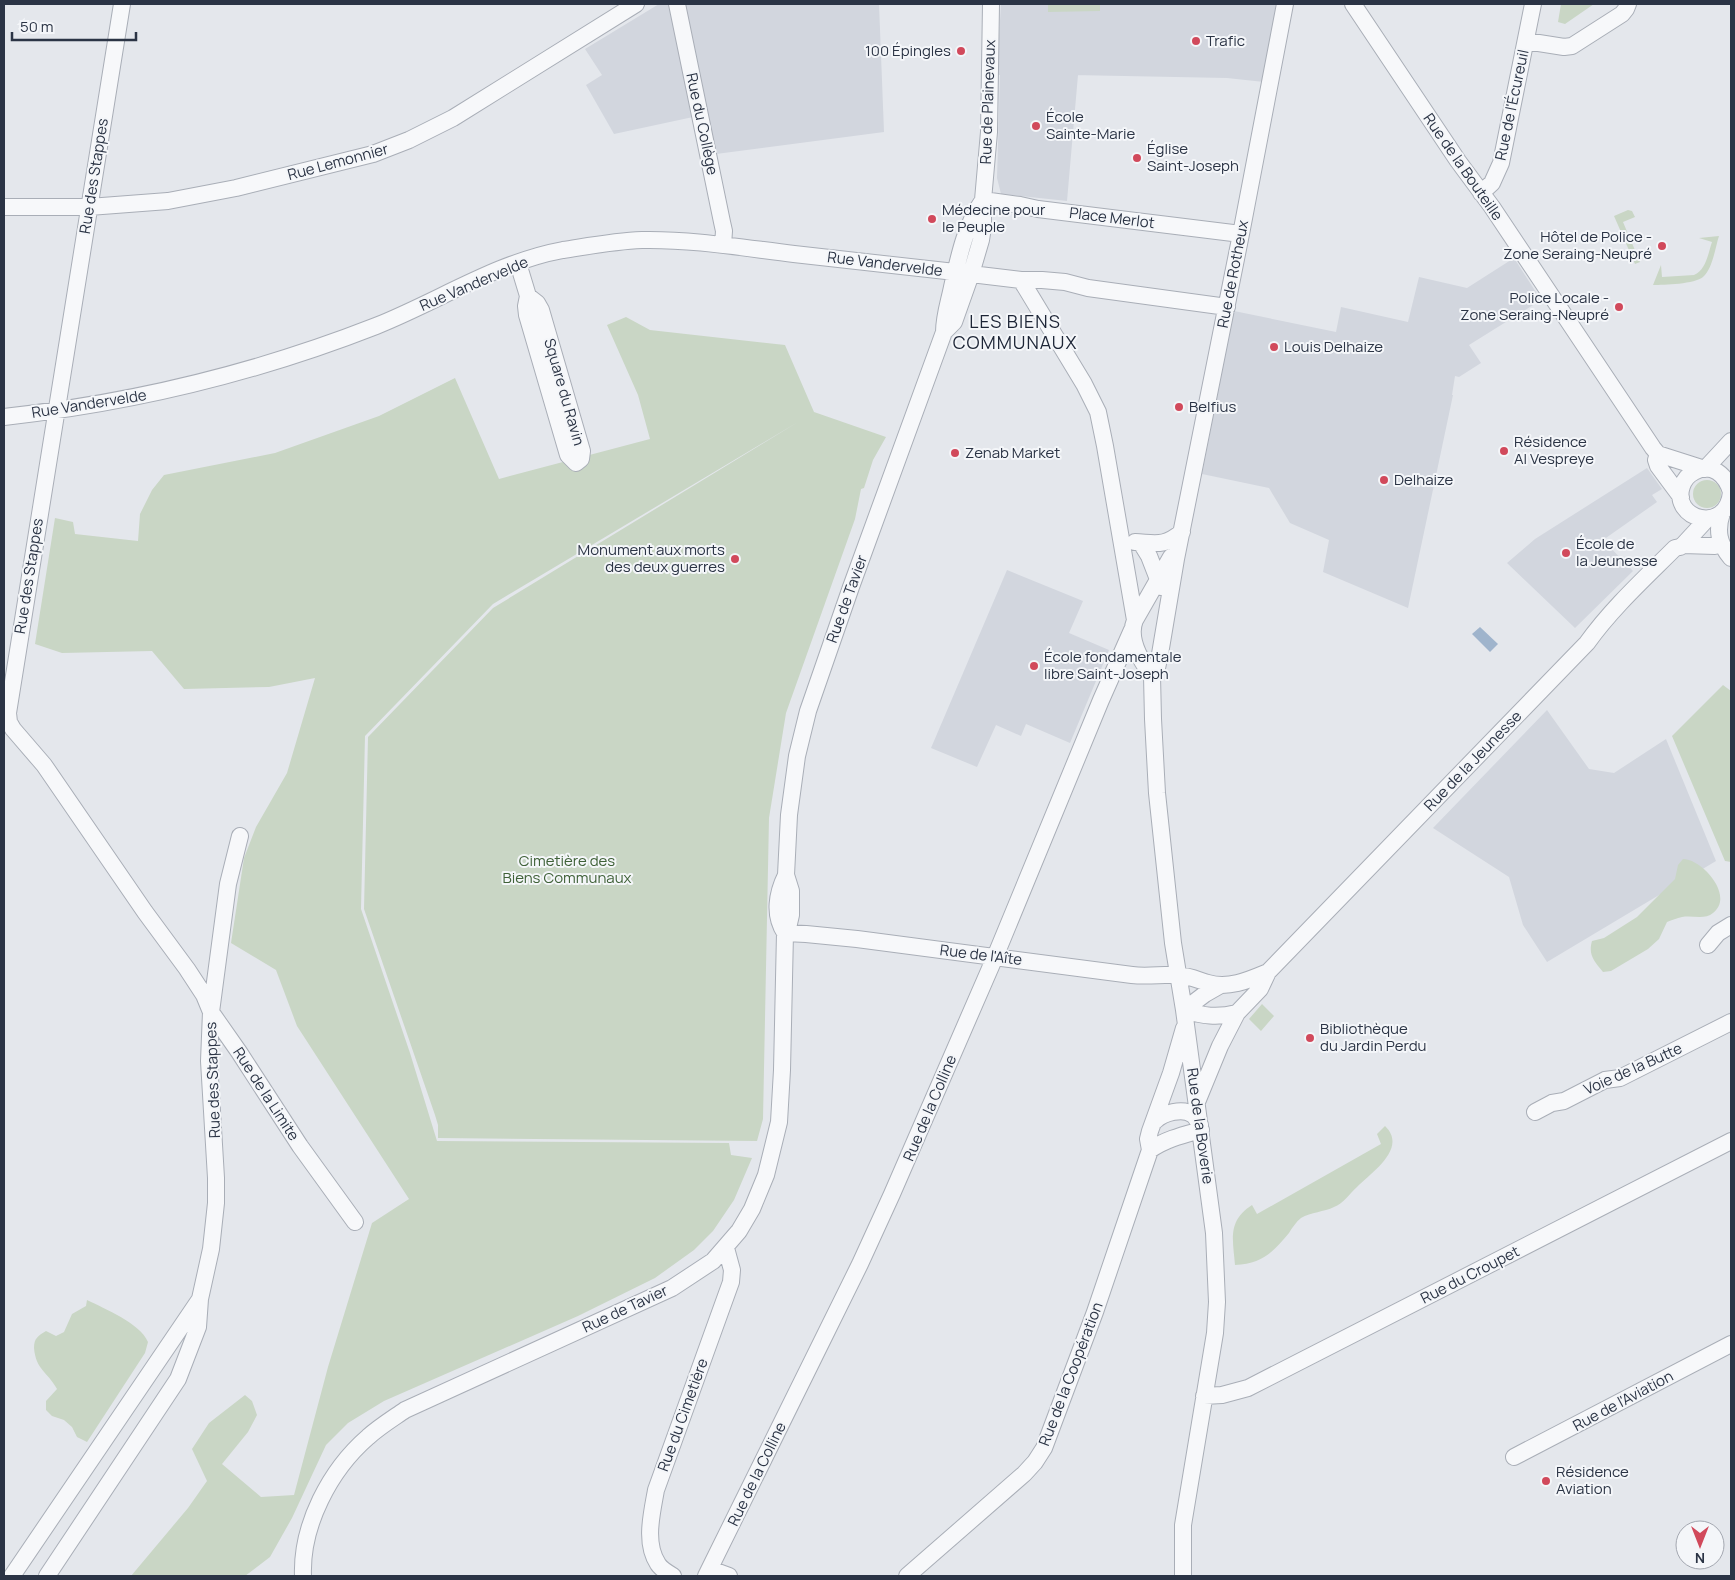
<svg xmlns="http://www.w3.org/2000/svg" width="1735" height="1580" font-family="Manrope,sans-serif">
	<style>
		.built { fill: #d2d6de }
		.green { fill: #c9d6c5 }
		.water { fill: #9fb4cc }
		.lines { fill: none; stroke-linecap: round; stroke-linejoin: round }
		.minor-casing { stroke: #a9aeb7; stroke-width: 18 }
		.minor { stroke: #f7f8fa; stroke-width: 16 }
		.poi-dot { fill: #d1495b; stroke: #f4f6f9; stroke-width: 2 }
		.labels { text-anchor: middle; stroke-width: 4; stroke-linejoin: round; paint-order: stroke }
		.poi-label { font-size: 15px; fill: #2b3445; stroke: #f4f6f9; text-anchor: start }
		.street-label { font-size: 15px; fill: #2b3445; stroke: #f4f6f9 }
		.park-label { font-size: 15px; fill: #3f6138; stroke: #f4f6f9 }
		.quarter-label { font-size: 18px; letter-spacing: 1px; fill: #1d2536; stroke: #f4f6f9 }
	</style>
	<rect width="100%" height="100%" fill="#e4e7ec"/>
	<path class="built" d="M659,4H879L884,132L716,154L707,114L614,134L586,85L602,75L585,49Z
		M1001,4H1276L1264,82L1227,78L1073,75H1078L1067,201L1001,194L997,178L1000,75H997V70Z
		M1514,258L1541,300L1469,345L1481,363L1459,377L1455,376L1452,395H1453L1408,608L1323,572L1329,540L1290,523L1269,488L1202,474L1234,311L1336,332L1341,307L1408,322L1419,277L1467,288Z
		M1647,468L1662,489L1652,495L1657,502L1603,540L1633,571L1575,628L1507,563L1535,539Z
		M1007,570L1083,601L1069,633L1109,650L1070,743L1026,724L1021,736L996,725L977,767L931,748Z
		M1547,710L1589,769L1614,773L1666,739L1716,861L1547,962L1523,925L1509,877L1433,828Z"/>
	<path class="green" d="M1048,4H1100V11L1048,12Z
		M1561,4H1594L1565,24L1558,22Z
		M1628,210L1632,211L1635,217L1623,222L1640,262L1635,264L1614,216Z
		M1719,236C1715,248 1713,268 1703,277C1695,284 1664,285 1653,285L1661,265L1662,277L1694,275C1706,270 1708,254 1712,242L1699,238Z
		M626,317L650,330L785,345L814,412L804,418L814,412L886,437L873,460L864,488L861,489L855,519L786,713L769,818L763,1119L757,1141L438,1138V1125L435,1115L364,909L368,737L493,608L798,422L493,604L365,736L361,909L410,1053L437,1141L729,1143L731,1155L752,1158L734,1200L713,1231L694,1250L655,1278L578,1316L384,1401L348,1423L326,1445L292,1518L270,1557L245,1576H131L188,1508L207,1481L192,1449L209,1423L245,1395L252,1401L257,1415L248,1432L222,1464L261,1497L294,1495L328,1367L372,1223L409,1199L297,1026L276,970L231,943L244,858L256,827L287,773L315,678L269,687L184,689L152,651L62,653L35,644L55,518L73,522L75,534L138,541L140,514L152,490L164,475L275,453L379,416L455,378L499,479L650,439L638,395L607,325Z
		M1693 494a14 14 0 1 1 28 0a14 14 0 1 1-28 0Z
		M1723,685L1731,691V862L1725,861L1672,736Z
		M1683,859C1702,859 1735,896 1713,913C1705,920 1692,915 1682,917C1677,918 1672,920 1667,922L1659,939L1648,949L1611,971L1603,972C1594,961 1588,955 1592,941L1604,938L1637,917L1675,879L1678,865Z
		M1262,1004L1274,1016L1261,1031L1249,1019Z
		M1385,1126C1408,1148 1372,1172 1357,1187C1350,1193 1343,1204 1334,1207C1324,1212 1311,1212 1301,1218C1296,1222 1292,1228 1289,1233C1273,1252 1262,1264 1235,1265C1233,1240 1227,1221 1252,1205L1257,1214L1381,1144L1377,1134Z
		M87,1300C105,1309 140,1323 148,1342L145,1353L87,1442L77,1437L72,1427L64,1420L52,1416L46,1410V1401L57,1389C47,1371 36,1370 34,1348C34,1338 38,1336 46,1331L56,1336L64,1332L72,1314L86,1306Z"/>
	<path class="water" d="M1480,627L1498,644L1490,652L1472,634Z"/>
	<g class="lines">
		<defs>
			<path id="minor" d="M677,4L722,222L724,231L723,245
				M1353,4L1458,161L1492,207L1653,448L1658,454L1656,460L1658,466L1681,497
				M1526,41L1564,47L1572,46L1622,14L1626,9L1628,4
				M1481,193L1492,183L1501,163L1533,4
				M983,200L1020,205L1038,209L1241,234
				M4,207H89L168,201L236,188L373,154L409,140L453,118L636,4
				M518,263L528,296L526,306L527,315L568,455L576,463L581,459L582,451L541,310L537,303L528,296
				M971,274L1021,280H1042L1065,282L1088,288L1227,307
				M1021,280L1084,384L1098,412L1105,446L1135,620
				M944,332L954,322L971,274L981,240L983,227V200L989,132L991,4
				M4,417C132,403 256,373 376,326C439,301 497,262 563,250C589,246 615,241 642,240C692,239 744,248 794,254C848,260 902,266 955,272
				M1658,454L1705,469L1731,441
				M1731,492C1726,475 1712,462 1694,472C1688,475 1684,480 1682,486C1670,520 1727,535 1731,492
				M1722,513C1716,531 1719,544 1731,558
				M1135,542C1156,543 1164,547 1182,532
				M1141,543L1149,556L1161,587
				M1683,545L1715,546
				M1152,676L1153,719L1157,793L1173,943L1184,1010L1214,1233L1217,1302L1215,1333L1183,1525V1576
				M1152,676L1157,668L1160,654L1176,559L1241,234L1285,4
				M1152,676C1141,661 1127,639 1135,620L1171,557
				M240,836L228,884L211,1012L239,1052L300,1146L355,1222
				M785,933L806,934L857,939L1132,975C1148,977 1163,974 1178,975C1189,976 1198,980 1208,983C1229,989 1249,980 1268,972
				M785,933C773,915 777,893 786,875
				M1708,945L1718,933L1731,925
				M1184,1010C1203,1016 1217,1018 1237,1013
				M1184,1010L1205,994L1219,986
				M1197,1102L1220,1046L1237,1013L1260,989L1268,972L1587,643C1612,608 1645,578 1675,548L1680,547L1683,545L1707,519
				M1535,1112L1552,1103L1564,1101L1605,1080L1620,1078L1731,1022
				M1155,1121C1163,1113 1183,1107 1193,1115C1196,1117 1198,1122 1200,1125
				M1150,1150C1166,1139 1183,1135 1201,1130
				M1204,1396L1222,1395L1248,1388L1731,1141
				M1514,1457L1731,1344
				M710,1569L729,1576
				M12,1576L200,1299
				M47,1576L178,1379L198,1327L200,1299L211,1249L216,1203V1178L209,1061L211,1012L204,995L187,969L145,912L44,765L13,729L9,722L8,713L122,4
				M303,1576C301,1525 330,1470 368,1437C379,1427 392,1419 405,1410L672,1288L713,1261L739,1231L752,1209L766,1175L779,1122L782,1070L785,933L788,928L791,915V891L786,875L789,815L797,756L808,711L851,587L944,332C944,316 949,302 952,287C959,256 965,226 983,200
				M673,1576C668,1573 661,1569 658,1564C644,1543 652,1513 656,1490L731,1282L732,1270L726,1248
				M706,1576L860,1264L892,1194L995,957L1101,700L1132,630
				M907,1576L1024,1474L1035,1462L1044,1448L1095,1312L1150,1150L1148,1139L1150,1131L1171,1073L1184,1028"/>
		</defs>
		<use href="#minor" class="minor-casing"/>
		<use href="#minor" class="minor"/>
	</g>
	<g class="poi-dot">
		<circle cx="1196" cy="41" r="5"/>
		<circle cx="961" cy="51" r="5"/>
		<circle cx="1036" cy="126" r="5"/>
		<circle cx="1137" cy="158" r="5"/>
		<circle cx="932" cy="219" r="5"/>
		<circle cx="1662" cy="246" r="5"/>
		<circle cx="1619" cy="307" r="5"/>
		<circle cx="1274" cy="347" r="5"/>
		<circle cx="1179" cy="407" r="5"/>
		<circle cx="1504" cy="451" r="5"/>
		<circle cx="955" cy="453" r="5"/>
		<circle cx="1384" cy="480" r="5"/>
		<circle cx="1566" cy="553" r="5"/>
		<circle cx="735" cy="559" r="5"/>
		<circle cx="1034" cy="666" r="5"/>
		<circle cx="1310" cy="1038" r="5"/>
		<circle cx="1546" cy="1481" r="5"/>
	</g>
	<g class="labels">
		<g class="poi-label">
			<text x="1206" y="46">Trafic</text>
			<text x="951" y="56" text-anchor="end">100 Épingles</text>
			<text x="1046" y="122">École<tspan x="1046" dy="17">Sainte-Marie</tspan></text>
			<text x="1147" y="154">Église<tspan x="1147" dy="17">Saint-Joseph</tspan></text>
			<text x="942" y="215">Médecine pour<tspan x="942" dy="17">le Peuple</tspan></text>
			<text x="1652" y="242" text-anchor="end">Hôtel de Police -<tspan x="1652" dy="17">Zone Seraing-Neupré</tspan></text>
			<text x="1609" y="303" text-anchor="end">Police Locale -<tspan x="1609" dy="17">Zone Seraing-Neupré</tspan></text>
			<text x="1284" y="352">Louis Delhaize</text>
			<text x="1189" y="412">Belfius</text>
			<text x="1514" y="447">Résidence<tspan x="1514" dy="17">Al Vespreye</tspan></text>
			<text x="965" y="458">Zenab Market</text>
			<text x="1394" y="485">Delhaize</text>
			<text x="1576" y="549">École de<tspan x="1576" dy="17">la Jeunesse</tspan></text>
			<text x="725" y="555" text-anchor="end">Monument aux morts<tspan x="725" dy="17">des deux guerres</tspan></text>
			<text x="1044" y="662">École fondamentale<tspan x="1044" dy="17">libre Saint-Joseph</tspan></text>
			<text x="1320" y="1034">Bibliothèque<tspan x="1320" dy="17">du Jardin Perdu</tspan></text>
			<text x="1556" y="1477">Résidence<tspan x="1556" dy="17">Aviation</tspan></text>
		</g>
		<g class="street-label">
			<text transform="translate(988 102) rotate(-88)" y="5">Rue de Plainevaux</text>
			<text transform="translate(1512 105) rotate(-78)" y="5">Rue de l'Écureuil</text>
			<text transform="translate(702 124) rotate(78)" y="5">Rue du Collège</text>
			<text transform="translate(338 162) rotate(-15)" y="5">Rue Lemonnier</text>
			<text transform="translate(1463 167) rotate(55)" y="5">Rue de la Bouteille</text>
			<text transform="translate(94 176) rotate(-81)" y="5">Rue des Stappes</text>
			<text transform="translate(1112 218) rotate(7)" y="5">Place Merlot</text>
			<text transform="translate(885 264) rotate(7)" y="5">Rue Vandervelde</text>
			<text transform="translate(1233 274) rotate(-79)" y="5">Rue de Rotheux</text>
			<text transform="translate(474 284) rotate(-23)" y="5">Rue Vandervelde</text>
			<text transform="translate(564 392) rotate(74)" y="5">Square du Ravin</text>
			<text transform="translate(89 404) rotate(-9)" y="5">Rue Vandervelde</text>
			<text transform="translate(29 576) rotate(-81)" y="5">Rue des Stappes</text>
			<text transform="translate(847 599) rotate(-70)" y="5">Rue de Tavier</text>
			<text transform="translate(1473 761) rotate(-46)" y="5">Rue de la Jeunesse</text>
			<text transform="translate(981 955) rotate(7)" y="5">Rue de l'Aîte</text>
			<text transform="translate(1633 1069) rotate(-24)" y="5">Voie de la Butte</text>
			<text transform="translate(213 1080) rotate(-92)" y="5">Rue des Stappes</text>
			<text transform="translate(266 1094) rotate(57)" y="5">Rue de la Limite</text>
			<text transform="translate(930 1108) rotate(-67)" y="5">Rue de la Colline</text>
			<text transform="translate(1200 1126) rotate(82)" y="5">Rue de la Boverie</text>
			<text transform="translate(1470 1275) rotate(-27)" y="5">Rue du Croupet</text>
			<text transform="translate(625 1309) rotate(-25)" y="5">Rue de Tavier</text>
			<text transform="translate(1071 1374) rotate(-69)" y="5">Rue de la Coopération</text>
			<text transform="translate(1623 1401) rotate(-28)" y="5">Rue de l'Aviation</text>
			<text transform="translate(683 1415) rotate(-70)" y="5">Rue du Cimetière</text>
			<text transform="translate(757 1474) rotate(-64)" y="5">Rue de la Colline</text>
		</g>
		<g class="park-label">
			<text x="567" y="866">Cimetière des<tspan x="567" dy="17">Biens Communaux</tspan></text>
		</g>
		<g class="quarter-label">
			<text x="1015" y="328">LES BIENS<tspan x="1015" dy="21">COMMUNAUX</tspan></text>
		</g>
	</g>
	<rect width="1735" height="1580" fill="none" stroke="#2b3445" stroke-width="10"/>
	<g transform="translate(1700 1545) rotate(180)"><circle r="24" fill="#f4f6f9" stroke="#a4a8b1"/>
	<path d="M0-4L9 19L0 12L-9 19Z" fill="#d1495b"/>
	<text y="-8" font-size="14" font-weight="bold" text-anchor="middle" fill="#2b3445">N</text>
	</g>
	<path d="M12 32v8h124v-8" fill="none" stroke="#2b3445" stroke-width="2.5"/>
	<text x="20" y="32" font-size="15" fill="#2b3445" stroke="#f4f6f9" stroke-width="4" paint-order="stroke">50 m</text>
</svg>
